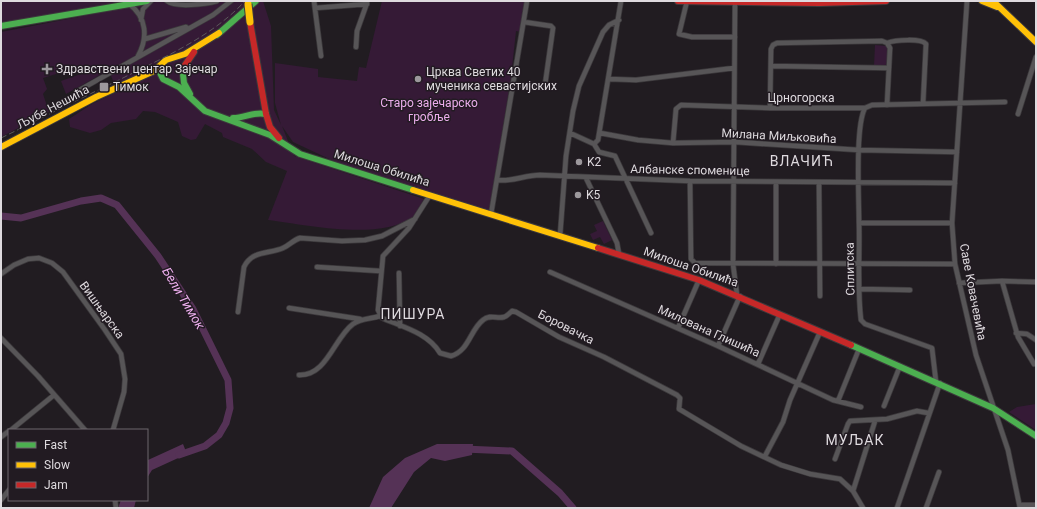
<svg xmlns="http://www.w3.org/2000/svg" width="1037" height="509" font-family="Roboto,sans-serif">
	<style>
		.green { fill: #351a36 }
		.water { fill: #553256 }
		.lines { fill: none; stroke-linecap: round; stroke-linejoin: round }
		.river { stroke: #553256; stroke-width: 7 }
		.street-casing { stroke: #3c393c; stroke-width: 6 }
		.fast-casing { stroke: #3c393c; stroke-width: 8 }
		.slow-casing { stroke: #3c393c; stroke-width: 8 }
		.jam-casing { stroke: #3c393c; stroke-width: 8 }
		.street { stroke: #575557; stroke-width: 4.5 }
		.fast { stroke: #4caf50; stroke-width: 6 }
		.slow { stroke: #ffc107; stroke-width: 6 }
		.jam { stroke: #c62828; stroke-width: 6 }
		.rail { stroke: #5b585a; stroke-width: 1; stroke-dasharray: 6 3; stroke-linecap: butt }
		.slow-bridge-casing { stroke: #3c393c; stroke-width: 9; stroke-linecap: butt }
		.slow-bridge { stroke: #ffc107; stroke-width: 7 }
		.poi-dot { fill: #9c989c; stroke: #221b22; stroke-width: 1.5 }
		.labels { text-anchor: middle; stroke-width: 3; stroke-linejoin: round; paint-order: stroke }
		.poi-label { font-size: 12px; fill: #dedade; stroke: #221b22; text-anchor: start }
		.street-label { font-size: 12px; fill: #dedade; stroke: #221b22 }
		.park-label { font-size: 12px; fill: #ebadec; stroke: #221b22 }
		.water-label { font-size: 13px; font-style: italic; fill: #f0b1f1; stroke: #221b22 }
		.quarter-label { font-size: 14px; letter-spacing: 1px; fill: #dedade; stroke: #221b22 }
	</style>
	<rect width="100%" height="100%" fill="#211c21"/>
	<path class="green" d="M1,1H128L1,23Z
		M161,1H263L271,26L274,110L281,125L275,103V63L318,69V77L357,81L359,67L366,68L382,1H526L521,32L516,31L511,77L490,209L489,211L338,163L293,142L282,126L294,156L424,199C421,204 417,214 413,217C380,241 307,225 268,220L287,171L266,162L252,149L223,137L222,133L205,124L196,139L191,140L182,136L178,122L155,112L143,111L136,119L111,123L101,130L90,133L70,127L69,119L92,104L117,92L109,70L66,94L61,81L81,74L79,67L43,78L47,89L43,94L49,112L1,137V32Z
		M875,45L887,46V63L885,66H874Z
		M603,221L612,240L604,244L600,237L593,240L590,234L597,231L594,225Z
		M1036,404V430L1009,412L1017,407Z"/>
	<path class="water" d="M183,444L187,454L152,470L147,478L148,460Z
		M437,444H473L472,455L445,461L431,458L414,472L391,508H369L383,477L405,458Z
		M121,500H136L134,508H118Z"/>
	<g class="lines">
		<path class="river" d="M1,216L21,218L81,201L101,198L117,205L158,256L193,309L228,380L230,408L226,423L219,435L205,446L179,455
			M464,449L512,451L560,493L573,508"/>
		<defs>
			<path id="street" d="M167,1C176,8 206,4 217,1
				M314,1L321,56
				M687,1L679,34L692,37H735
				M967,1L952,223L955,264L976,355L1008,450L1020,508
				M735,3L733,264L737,295
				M129,4C147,17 148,38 138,56
				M315,8L367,4
				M141,20L143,9L151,1
				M145,39L186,27
				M887,43C895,40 921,38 926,44L923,104
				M356,47L357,31L367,3
				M771,66L889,68
				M609,79L636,80L734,68
				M512,84L541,88L545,85L553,28L551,26L524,22
				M76,92L213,15L231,1
				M770,108L771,49L773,45L777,43L882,41L887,43L890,48L887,105
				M865,108C855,126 859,198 859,222C860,254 857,288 861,320L865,324L932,348L936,382
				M1018,114L1036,57
				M570,133L594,144L598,140L621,1
				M600,133L638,140L673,143L735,142L859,150L957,152
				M673,143L676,109L681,105L770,108H865L872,105L1005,102
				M594,144L599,152L615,156L651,233
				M586,178L617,243L619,254
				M497,180C512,182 525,175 540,175L690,181L955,183
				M690,181L691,259L695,263L955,264
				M819,183L820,296
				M430,195L409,228L383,256L378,310L382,318C403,327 428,333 440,353L451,356C469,351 470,330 483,320C490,314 497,319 504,317C507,316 510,313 512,311L516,312L559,337L604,357L677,395L680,398L679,409L741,446L781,465L810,474L840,479L853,491L863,508
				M491,214L527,1
				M859,223H952
				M560,236L566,156L573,111L579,86L603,32L609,25L619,20
				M776,264V182
				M317,267L380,271
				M550,272L718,346L833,400L861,407
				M399,273L400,326
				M1,274L14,265L28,259L39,258L52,263L63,272L105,330L121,354L125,379L124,392L113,430
				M1002,281L1036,282
				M959,283L1002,281L1018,337L1034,364
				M860,289L910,290
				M289,308L360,319
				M238,312L244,267C252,250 270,254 283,248C290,245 293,240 300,238L342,241L365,240L382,236L415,219
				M678,328L699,280
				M1016,333L1027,334L1036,340
				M1,338L38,376L85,430
				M718,346L740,296
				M758,364L780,314
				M299,375C327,376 334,338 353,324C361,318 371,319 380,316
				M838,401L859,349
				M884,406L900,366
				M11,430L54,395
				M1,437L9,431
				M765,456L783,422L790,400L820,332
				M835,459L848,424L850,421L887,419L917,411L928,413
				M853,491L875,421
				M1,500L9,490
				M115,500L116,508
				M1020,505H1036
				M897,508L940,383
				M926,508L939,472"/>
			<path id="fast" d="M1,26L147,1
				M217,35L256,1
				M161,66L160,73L163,79L179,87L205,111L270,135L300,154L413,190
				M183,74L184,83L190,94
				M233,118C245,118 254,111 266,114
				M851,345L993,408L1036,436"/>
			<path id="slow" d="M982,1L997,7
				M993,1L1036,42
				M1,147L96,97L154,71L166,60L185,54L219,33
				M413,190L598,248"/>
			<path id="jam" d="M678,1L819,3L886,1
				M250,22L266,114L270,127L279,138
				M183,68L194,52
				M598,248L699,280L851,345"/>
		</defs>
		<use href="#street" class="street-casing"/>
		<use href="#fast" class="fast-casing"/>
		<use href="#slow" class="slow-casing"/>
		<use href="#jam" class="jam-casing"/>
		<use href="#street" class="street"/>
		<use href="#fast" class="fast"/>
		<use href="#slow" class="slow"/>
		<use href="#jam" class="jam"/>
		<path class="rail" d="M1,138C40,119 79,99 119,80C162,58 212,37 245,1"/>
		<defs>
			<path id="slow-bridge" d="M248,4L250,22"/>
		</defs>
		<use href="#slow-bridge" class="slow-bridge-casing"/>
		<use href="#slow-bridge" class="slow-bridge"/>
	</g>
	<g class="poi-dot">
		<path d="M45 63h4v4h4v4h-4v4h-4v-4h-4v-4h4z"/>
		<circle cx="418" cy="79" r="4"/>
		<rect x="99" y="82" width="10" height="10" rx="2"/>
		<circle cx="579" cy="162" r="4"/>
		<circle cx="578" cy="195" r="4"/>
	</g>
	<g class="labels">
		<g class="poi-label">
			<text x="56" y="73">Здравствени центар Зајечар</text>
			<text x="426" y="76">Црква Светих 40<tspan x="426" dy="14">мученика севастијских</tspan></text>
			<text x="113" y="91">Тимок</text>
			<text x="587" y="166">K2</text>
			<text x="586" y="199">K5</text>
		</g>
		<g class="street-label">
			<text x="801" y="102">Црногорска</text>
			<text transform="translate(53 107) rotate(-28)" y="4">Љубе Нешића</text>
			<text transform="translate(779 136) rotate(3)" y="4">Милана Миљковића</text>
			<text transform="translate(382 168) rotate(17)" y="4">Милоша Обилића</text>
			<text transform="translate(690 170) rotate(1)" y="4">Албанске споменице</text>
			<text transform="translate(691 267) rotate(19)" y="4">Милоша Обилића</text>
			<text transform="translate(850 269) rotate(-91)" y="4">Сплитска</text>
			<text transform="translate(973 292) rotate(79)" y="4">Саве Ковачевића</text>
			<text transform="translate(102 310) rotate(54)" y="4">Вишњарска</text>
			<text transform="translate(566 327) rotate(27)" y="4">Боровачка</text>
			<text transform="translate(709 331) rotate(24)" y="4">Милована Глишића</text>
		</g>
		<g class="park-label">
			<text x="429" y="107">Старо зајечарско<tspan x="429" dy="14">гробље</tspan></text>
		</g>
		<g class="water-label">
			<text transform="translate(184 298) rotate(59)" y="5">Бели Тимок</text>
		</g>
		<g class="quarter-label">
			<text x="802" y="166">ВЛАЧИЋ</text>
			<text x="413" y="319">ПИШУРА</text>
			<text x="855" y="445">МУЉАК</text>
		</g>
	</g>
	<rect width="1037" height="509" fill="none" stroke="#dedade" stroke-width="4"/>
	<rect x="8" y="429" width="140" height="72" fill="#221b22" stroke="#6d676d"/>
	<rect x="16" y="442" width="20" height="6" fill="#4caf50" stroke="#6d676d"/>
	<text x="44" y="449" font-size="12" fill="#dedade">Fast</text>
	<rect x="16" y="462" width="20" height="6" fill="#ffc107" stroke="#6d676d"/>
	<text x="44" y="469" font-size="12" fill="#dedade">Slow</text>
	<rect x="16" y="482" width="20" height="6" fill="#c62828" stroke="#6d676d"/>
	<text x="44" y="489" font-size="12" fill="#dedade">Jam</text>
</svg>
